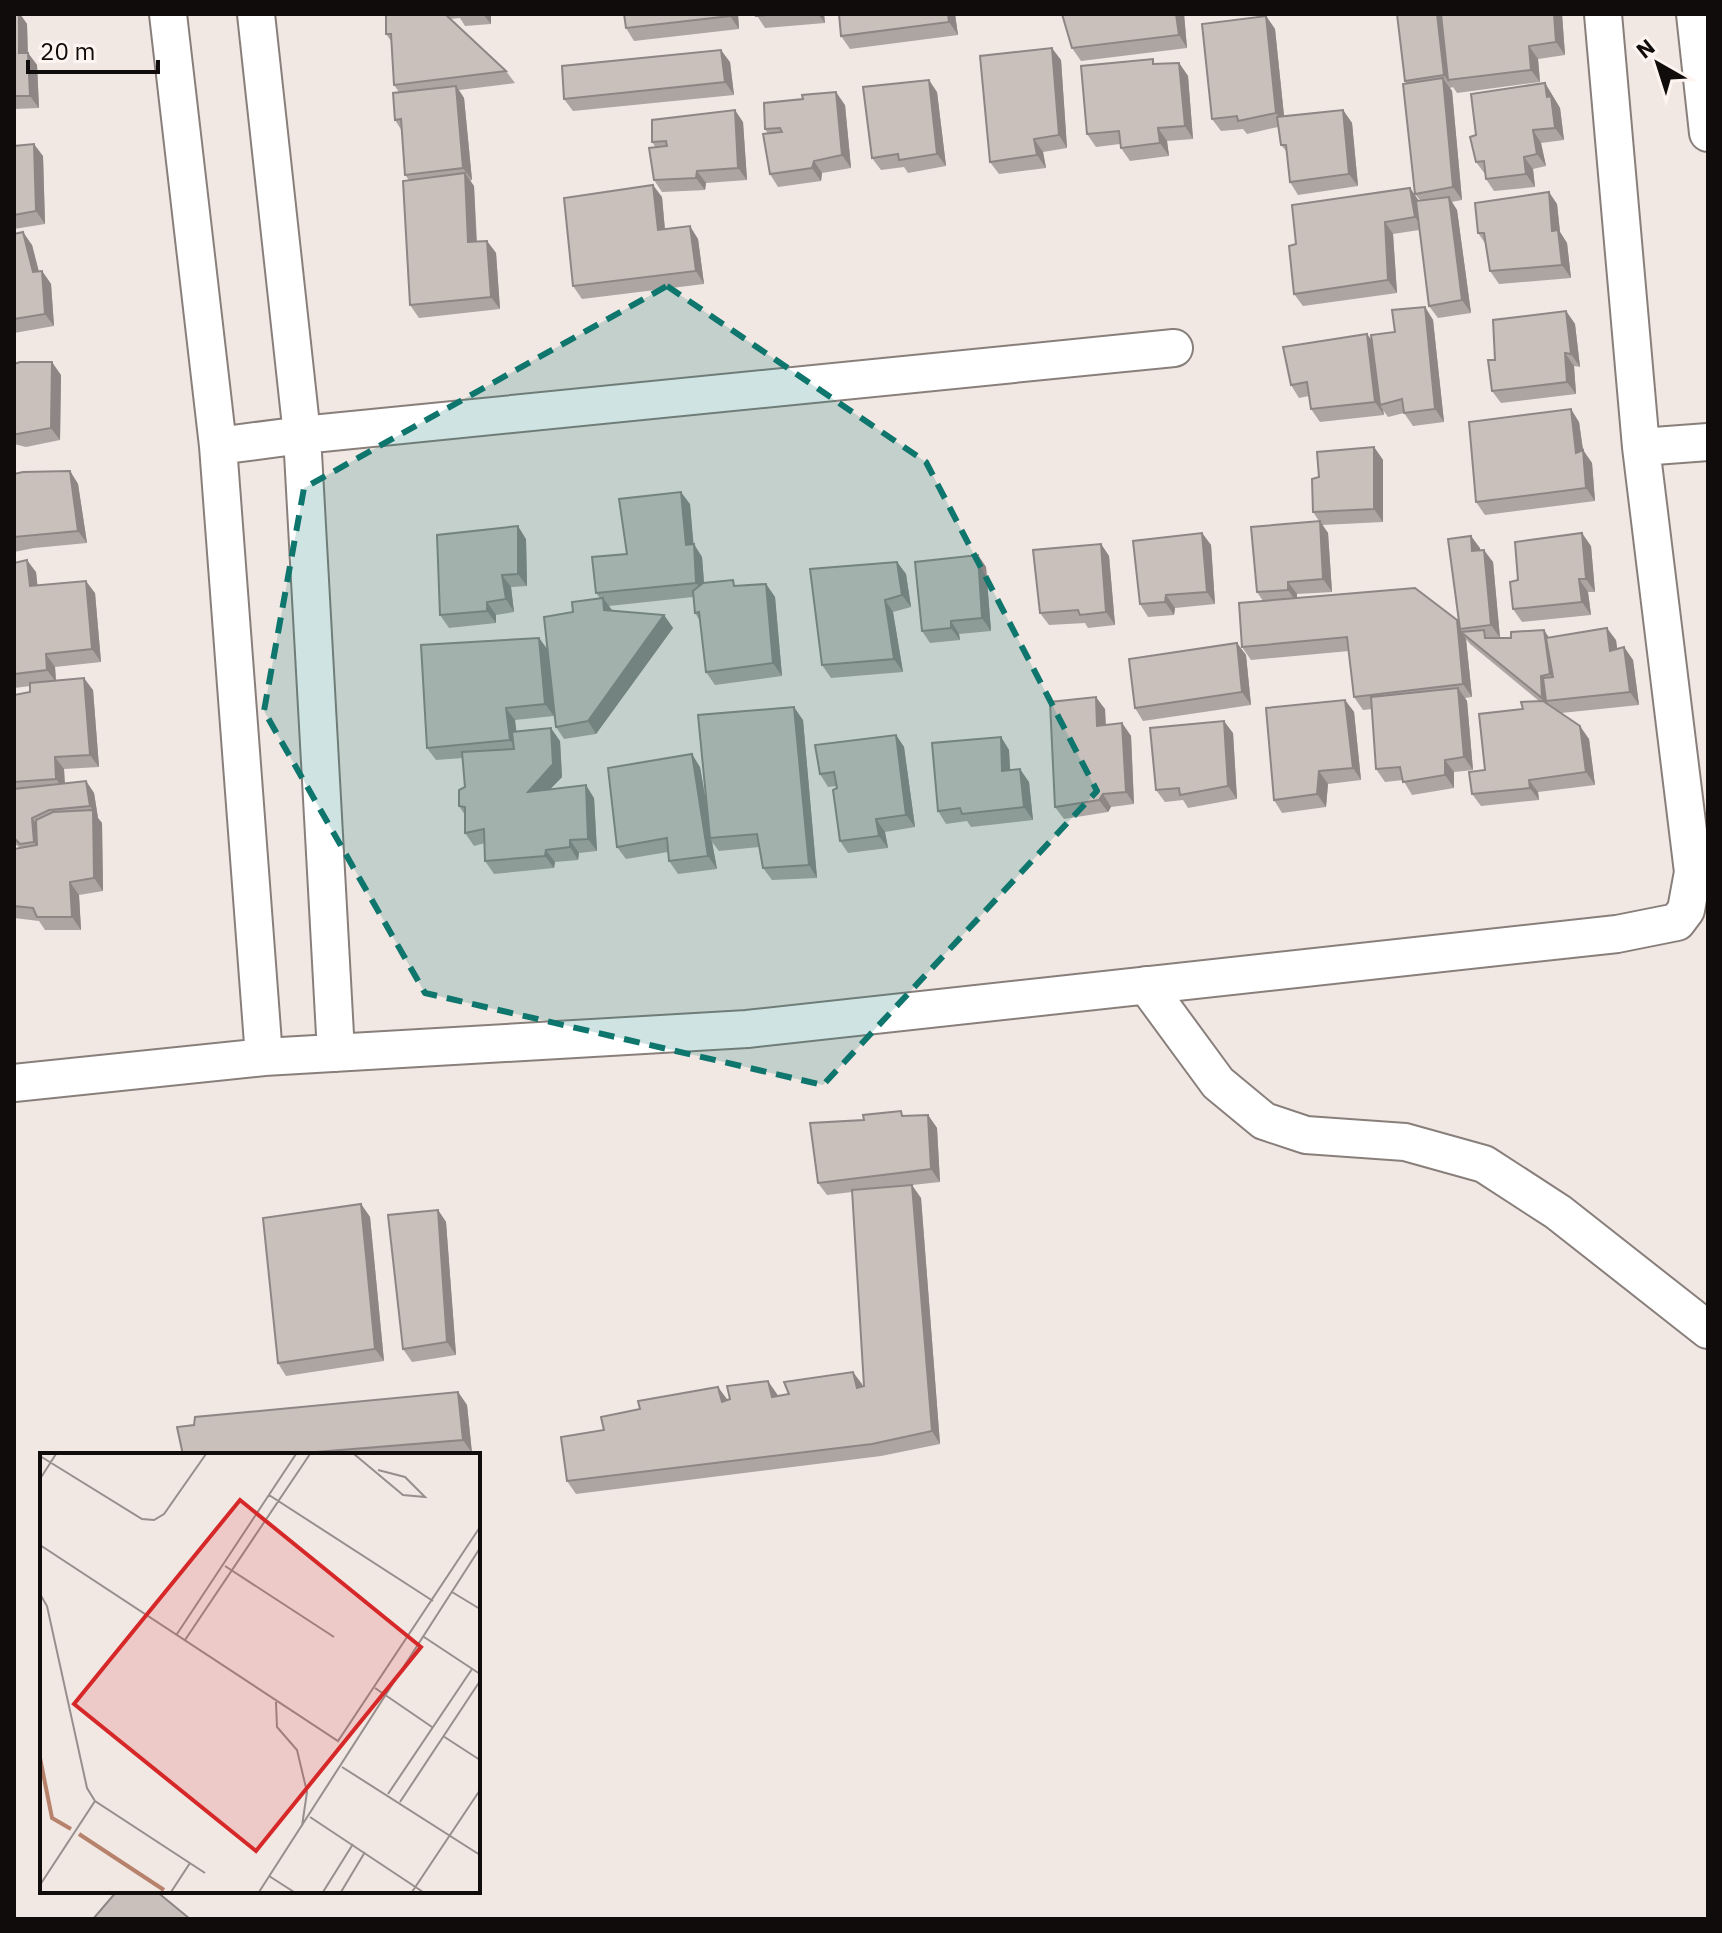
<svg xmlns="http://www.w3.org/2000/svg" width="1722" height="1933" font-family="'IBM Plex Sans',sans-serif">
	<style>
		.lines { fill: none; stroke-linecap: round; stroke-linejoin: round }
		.minor-casing { stroke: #887f7b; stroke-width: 40 }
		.minor { stroke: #fff; stroke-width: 36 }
		.wall { fill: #ada5a2 }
		.shaded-wall { fill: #8d8684 }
		.building { fill: #c9c0bc; stroke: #8d8684; stroke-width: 2 }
		.marked { fill: #0f766e; fill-opacity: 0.2; stroke: #0f766e; stroke-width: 6; stroke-dasharray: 16 10; stroke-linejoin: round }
		.inset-river { fill: none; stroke: #b7826b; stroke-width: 4 }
		.inset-road { fill: none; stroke: #978f8d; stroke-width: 2 }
		.view { fill: #d62828; fill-opacity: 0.15; stroke: #d62828; stroke-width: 4 }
		.inset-edge { fill: none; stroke: #0f0c0b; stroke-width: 4 }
	</style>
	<rect width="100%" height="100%" fill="#f1e7e3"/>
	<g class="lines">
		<defs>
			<path id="minor" d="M168,14L218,446L264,1057
				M256,14L302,435L336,1053
				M1695,14L1708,133
				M218,446L302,435L1174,348
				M1641,447L1708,442
				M1146,985L1218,1083L1264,1121L1306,1135L1405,1142L1484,1164L1558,1212L1708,1330
				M14,1083L264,1057L747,1029L1617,934L1677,922L1686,910L1693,872L1641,447L1603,14"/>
		</defs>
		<use href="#minor" class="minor-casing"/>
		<use href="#minor" class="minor"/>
	</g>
	<path class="wall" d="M14,14H20L27,24L28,53L37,65L39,108L14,109Z
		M383,14H491V24L465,26L460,18L450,19L506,71L515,83L459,90L464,98L472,180L470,181L474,186L477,241H487L496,253L500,309L419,318L410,305L409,180L405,175L402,131L395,120L399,92L394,85L391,41L386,34V18Z
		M624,14H738L739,29L634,41L626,28Z
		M756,14H824L825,23L765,28Z
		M839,14H955L958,35L850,49L841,36Z
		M1184,14L1187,48L1081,61L1072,48Z
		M1397,14H1562L1565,55L1538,59L1540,82L1457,93L1453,87L1450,88L1452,91L1462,200L1451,202L1457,210L1471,313L1438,318L1429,306L1419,230L1393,234L1397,293L1303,306L1294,294L1296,244L1410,188L1419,201L1420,200L1415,194L1406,83L1405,81Z
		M1266,16L1275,29L1284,116L1343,110L1352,123L1358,186L1298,195L1290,182L1287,152L1281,145L1278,127L1247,134L1243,129L1221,131L1212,119Z
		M1061,60L1067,148L1043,152L1046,168L999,174L990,162Z
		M730,62L734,95L573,111L564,99Z
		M1179,63L1188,76L1193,139L1167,141L1169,156L1130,161L1121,148L1120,144L1096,147L1087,134L1157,64Z
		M1545,83L1560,108L1564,140L1541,143L1546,166L1533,169L1535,187L1494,191L1486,179L1485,174L1476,162V135Z
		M937,92L946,166L908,173L904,167L881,170L872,158Z
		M845,105L851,168L822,173L821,181L778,187L770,174L768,134L765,129Z
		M743,122L747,180L706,183L705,190L662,192L654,180L656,148L652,142Z
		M14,146L43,156L45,224L14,229Z
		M662,197L665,229L698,239L704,284L582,299L573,286Z
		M1557,204L1560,232L1567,243L1571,278L1499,284L1490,271L1485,243L1478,233Z
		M14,234L32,245L39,272L42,271L51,284L54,326L14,333Z
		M1425,307L1433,320L1444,422L1413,426L1404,413L1388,417L1383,410L1384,415L1320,422L1311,409L1309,396L1299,398L1291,385L1372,340L1395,332Z
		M1566,311L1575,324L1580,367L1574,366L1576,394L1501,403L1492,391L1495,360Z
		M14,364L61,375L60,440L26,447L14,444Z
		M1579,422L1583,450L1592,463L1595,501L1485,515L1476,502Z
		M1374,447L1383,460V522L1322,525L1328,533L1332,592L1297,594V598L1459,623L1471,536L1480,550L1493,562L1500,638H1495L1549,637L1616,640L1617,649L1624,647L1633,660L1639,705L1561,713L1589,739L1595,785L1538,792L1539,800L1481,806L1472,794L1485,770L1523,709L1539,701L1470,644L1466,639L1472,697L1465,698L1467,701L1473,770L1454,772V788L1412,795L1403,780L1385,782L1376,769L1372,709L1363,710L1354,697L1349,651L1251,660L1242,647L1263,601L1257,592L1319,521L1313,512L1319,477Z
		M70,471L78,484L87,543L34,548L14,552V474Z
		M690,504L693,544L702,557L704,583L737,586L766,584L775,597L782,676L715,685L706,672L700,621L695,613L693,597L609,606L612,611L664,615L673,628L596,734L564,739L556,727L554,716L515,720L516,732L560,741L562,777L550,789L594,798L597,851L579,853L578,860L555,862L554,868L494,874L485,861V843L474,846L465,833V815L459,806L465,787L463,758L436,760L427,748L539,638L547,649L573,612L600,598L596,593L627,554Z
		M1202,533L1211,545L1215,604L1175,608L1174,615L1148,617L1140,604Z
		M526,539L527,586L511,587L514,612L496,615V623L449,628L440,615Z
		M1101,544L1109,556L1115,625L1088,628L1085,623L1049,625L1040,613Z
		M1591,546L1595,592H1588L1591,615L1522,622L1513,609L1518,580Z
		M978,555L986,567L991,631L959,634L960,640L930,643L922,631Z
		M897,562L906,574L911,607L893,612L903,672L831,678L822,665Z
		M14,563L36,572L37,585L95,593L101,662L55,667L56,681L93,690L99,767L64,769L65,783L86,781L94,793L98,818L102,823L103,891L79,895L81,930H45L39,921L14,918V849L20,848L14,843V695L30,692V686L14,688Z
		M1237,643L1246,655L1251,705L1143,721L1135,708Z
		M1345,700L1354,712L1361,780L1328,784L1326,807L1282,813L1274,800Z
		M1105,709L1106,725L1122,723L1131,736L1134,804L1111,807L1108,812L1064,819L1055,807Z
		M803,720L817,878L772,880L763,868L759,847L719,851L712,842L717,869L678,874L669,861L668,852L626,859L617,847L700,767L707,806Z
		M1233,733L1237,799L1188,808L1183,800L1165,802L1156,790Z
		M896,735L904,747L915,827L885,832L888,848L848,853L840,841L837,786L828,787L820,774Z
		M1001,737L1009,750L1010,770L1029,782L1033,820L971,827L967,821L946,824L938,811Z
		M928,1115L937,1128L940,1182L903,1186L921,1198L940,1444L881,1456L576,1494L567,1481L604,1430L727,1400L777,1394L778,1396L789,1394L853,1372L862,1386H864L852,1192L827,1195L818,1183L864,1120L905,1116Z
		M361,1204L370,1217L384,1361L286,1376L278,1363Z
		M438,1210L446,1222L456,1355L412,1362L403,1349Z
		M458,1392L467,1405L472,1453L443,1455H183Z"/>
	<path class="shaded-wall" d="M19,14H20L27,24L28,65L19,53Z
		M483,14H491V24Z
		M730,14H738L739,29L730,16Z
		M818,14H824L825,23Z
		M948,14H955L958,35L949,22Z
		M1176,14H1184L1187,48L1179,35Z
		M1437,14H1445L1448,80L1453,88L1444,75Z
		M1554,14H1562L1565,55L1556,42Z
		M1266,16L1275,29L1285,125L1276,113Z
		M1529,46L1538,59L1540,82L1531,70Z
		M1052,48L1061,60L1067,148L1059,135Z
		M721,50L730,62L734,95L725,82Z
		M28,53L37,65L39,108L30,96Z
		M1179,63L1188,76L1193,139L1185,126Z
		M1443,78L1452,91L1462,200L1453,187Z
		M929,80L937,92L946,166L937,154Z
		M1545,83L1560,108L1564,140L1555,128L1547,97Z
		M456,86L464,98L472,180L463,168Z
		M836,92L845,105L851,168L842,155Z
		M735,110L743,122L747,180L738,168Z
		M1343,110L1352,123L1358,186L1349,174Z
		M1158,128L1167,141L1169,156L1160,143Z
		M1533,130L1541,143L1546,166L1537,154Z
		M1034,139L1043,152L1046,168L1037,155Z
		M34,144L43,156L45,224L36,211Z
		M1524,157L1533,169L1535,187L1526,174Z
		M814,161L822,173L821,181L812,168Z
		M697,171L706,183L705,190L696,178Z
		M465,173L474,186L477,255L468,242Z
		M653,185L662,197L666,243L658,230Z
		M1410,188L1419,201L1424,230L1415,217Z
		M1549,192L1557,204L1560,232L1567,243L1571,278L1562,265L1552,231Z
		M1449,197L1457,210L1471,313L1462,300Z
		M1385,222L1393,234L1397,293L1388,280Z
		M690,226L698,239L704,284L696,271Z
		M23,232L32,245L42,284L33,272Z
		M487,241L496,253L500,309L491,297Z
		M42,271L51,284L54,326L45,314Z
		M1425,307L1433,320L1444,422L1435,409Z
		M1566,311L1575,324L1580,367L1571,354Z
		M1367,334L1376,346L1380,405L1383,410L1384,415L1375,402Z
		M1565,353L1574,366L1576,394L1567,382Z
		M52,362L61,375L60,440L51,428Z
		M1571,409L1579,422L1583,450L1592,463L1595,501L1586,488L1576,453Z
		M1374,447L1383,460V522L1374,509Z
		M70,471L78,484L87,543L78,531Z
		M681,492L690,504L694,549V544L702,557L705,595L696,583L686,545Z
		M1320,521L1328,533L1332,592L1323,579Z
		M518,526L526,539L527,586L518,574Z
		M1202,533L1211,545L1215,604L1207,592Z
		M1582,533L1591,546L1595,592L1586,579Z
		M1471,536L1480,548L1481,564L1472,551Z
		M1101,544L1109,556L1115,625L1106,612Z
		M1484,550L1493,562L1500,638L1491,625Z
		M978,555L986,567L991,631L982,618Z
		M27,560L36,572L39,599L30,586Z
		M897,562L906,574L911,607L902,595Z
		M502,575L511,587L514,612L506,599Z
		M1579,579L1588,592L1591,615L1582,602Z
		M86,581L95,593L101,662L92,649Z
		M1288,582L1297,594V603L1288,590Z
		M766,584L775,597L782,676L773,663Z
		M1166,595L1175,608L1174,615L1165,602Z
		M603,598L612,610H604Z
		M885,600L893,612L903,672L894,659Z
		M487,602L496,615V623L487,611Z
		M664,615L673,628L596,734L588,721Z
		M1457,620L1463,629H1460L1466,639L1472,697L1463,684Z
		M951,621L959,634L960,640L951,628Z
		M1607,628L1616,640L1619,663L1610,651Z
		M1544,630L1552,642L1559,686L1550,674Z
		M539,638L548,650L554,716L545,704Z
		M1237,643L1246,655L1251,705L1242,692Z
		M1624,647L1633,660L1639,705L1630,692Z
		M46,654L55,667L56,682L47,670Z
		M1541,676L1550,689L1546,701L1551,707V711L1542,698Z
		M84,678L93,690L99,767L90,755Z
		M1458,688L1467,701L1473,770L1464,757Z
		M1096,697L1105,709L1106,739L1097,726Z
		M1345,700L1354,712L1361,780L1353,768Z
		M794,707L803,720L817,878L809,865Z
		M506,708L515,720L519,752L510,740Z
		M1224,721L1233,733L1237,799L1228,786Z
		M1122,723L1131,736L1134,804L1126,792Z
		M1580,726L1589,739L1595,785L1586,772Z
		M551,728L560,741L562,777L536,804L528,792Z
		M896,735L904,747L915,827L906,815Z
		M1001,737L1009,750L1011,784L1002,771Z
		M692,754L700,767L712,838H710L712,842L717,869L708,856Z
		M55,757L64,769L65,791L56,779Z
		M1445,760L1454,772V788L1445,775Z
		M1020,769L1029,782L1033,820L1024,807Z
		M1319,771L1328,784L1326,807L1317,794Z
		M1529,780L1538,792L1539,800L1530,788Z
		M86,781L94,793L98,818L102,823L103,891L94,878L93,811L90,806Z
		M586,785L594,798L597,851L588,839Z
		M1103,794L1111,807L1108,812L1099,800Z
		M32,818L41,830L42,855L34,842Z
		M876,819L885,832L888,848L879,836Z
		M570,840L579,853L578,860L570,847Z
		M546,850L555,862L554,868L545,856Z
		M70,882L79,895L81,930L72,917Z
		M928,1115L937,1128L940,1182L931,1169Z
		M912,1185L921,1198L940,1444L932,1431Z
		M361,1204L370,1217L384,1361L375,1349Z
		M438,1210L446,1222L456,1355L447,1342Z
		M853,1372L862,1384L866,1400L857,1388Z
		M768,1381L777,1394L781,1410L772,1397Z
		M718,1387L727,1399L731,1414L722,1402Z
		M458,1392L467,1405L472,1453L463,1440Z"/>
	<path class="building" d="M14,14H19V53H28L30,96H14Z
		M386,14H445L506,71L394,85L391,34H386Z
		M624,14H730V16L626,28Z
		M756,14H778L756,16Z
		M839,14H948L949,22L841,36Z
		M1062,14H1176L1179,35L1072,48Z
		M1397,14H1437L1444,75L1405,81Z
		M1441,14H1554L1556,42L1529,46L1531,70L1448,80Z
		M1266,16L1276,113L1238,121L1237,116L1212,119L1202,24Z
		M1052,48L1059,135L1034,139L1037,155L990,162L980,56Z
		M721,50L725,82L564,99L562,66Z
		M1153,59V64L1179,63L1185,126L1158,128L1160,143L1121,148L1119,131L1087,134L1081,66Z
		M1443,78L1453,187L1415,194L1403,84Z
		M929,80L937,154L899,160L898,154L872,158L863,87Z
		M1545,83L1547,97L1551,96L1555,128L1533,130L1537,154L1524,157L1526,174L1486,179L1484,161L1476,162L1470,137L1476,135L1471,94Z
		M456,86L463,168L405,175L401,119L395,120L393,93Z
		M836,92L842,155L814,161L812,168L770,174L763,134L782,132L780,128L765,129L764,103L803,99L802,95Z
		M735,110L738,168L697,171L696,178L654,180L649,148L667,146L666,141L652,142V120Z
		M1343,110L1349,174L1290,182L1286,145H1281L1277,117Z
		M34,144L36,211L14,215V146Z
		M465,173L468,242L487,241L491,297L410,305L403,181Z
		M653,185L658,230L690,226L696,271L573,286L564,198Z
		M1410,188L1415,217L1385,222L1388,280L1294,294L1289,246L1296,244L1292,205Z
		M1549,192L1552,231L1558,230L1562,265L1490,271L1484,233H1478L1475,203Z
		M1449,197L1462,300L1429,306L1416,201Z
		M23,232L33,272L42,271L45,314L14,319V234Z
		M1425,307L1435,409L1404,413L1402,399L1380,405L1371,335L1395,332L1392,310Z
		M1566,311L1571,354L1565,353L1567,382L1492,391L1488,360H1495L1493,320Z
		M1367,334L1375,402L1311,409L1307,382L1291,385L1283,347Z
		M20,362H52L51,428L17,434H14V364Z
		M1571,409L1576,453L1583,450L1586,488L1476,502L1469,422Z
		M1374,447V509L1313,512L1312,479L1319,477L1317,452Z
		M70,471L78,531L14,537V474L23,472Z
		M681,492L686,545L694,544L696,583L596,593L592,557L627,554L619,499Z
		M1320,521L1323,579L1288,582V590L1257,592L1251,527Z
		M518,526V574L502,575L506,599L487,602V611L440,615L437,535Z
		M1202,533L1207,592L1166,595L1165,602L1140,604L1133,541Z
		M1582,533L1586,579H1579L1582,602L1513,609L1510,582L1518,580L1515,542Z
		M1471,536L1472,551L1484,550L1491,625L1460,629L1448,539Z
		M1101,544L1106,612L1080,615L1078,610L1040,613L1033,550Z
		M978,555L982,618L951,621V628L922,631L915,562Z
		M27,560L30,586L86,581L92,649L46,654L47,670L14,674V563Z
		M897,562L902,595L885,600L894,659L822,665L810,569Z
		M733,580L734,586L766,584L773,663L706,672L699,612L695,613L693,591L703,583Z
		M1415,588L1457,620L1463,684L1354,697L1347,637L1242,647L1239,603Z
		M603,598L604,610L664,615L588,721L556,727L544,617L573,612L572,602Z
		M1607,628L1610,651L1624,647L1630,692L1546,701L1543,678L1553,677L1546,638Z
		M1484,630L1485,638H1511V632L1544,630L1550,674L1541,676L1542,698L1461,632Z
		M539,638L545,704L506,708L510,740L427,748L421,645Z
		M1237,643L1242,692L1135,708L1129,659Z
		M84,678L90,755L55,757L56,779L14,782V695L30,692V683Z
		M1458,688L1464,757L1445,760V775L1403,782L1400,767L1376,769L1371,697Z
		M1096,697L1097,726L1122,723L1126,792L1103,794L1099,800L1055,807L1050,702Z
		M1345,700L1353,768L1319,771L1317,794L1274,800L1266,708Z
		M1543,701L1580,726L1586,772L1529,780L1530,788L1472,794L1469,772L1485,770L1479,714L1523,709L1521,702Z
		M794,707L809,865L763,868L757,834L710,838L698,715Z
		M1224,721L1228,786L1180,795L1179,788L1156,790L1150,728Z
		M551,728L553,764L528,792L586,785L588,839L570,840V847L546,850L545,856L485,861L484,829L465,833V807L459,806V790L465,787L462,752L514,749L512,732Z
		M896,735L906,815L876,819L879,836L840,841L833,790L837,788L834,772L820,774L815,745Z
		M1001,737L1002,771L1020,769L1024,807L962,814L960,808L938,811L932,743Z
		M692,754L708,856L669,861L667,838L617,847L608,768Z
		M86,781L90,806L49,810L32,818L34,842L20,844L14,838V789Z
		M93,810L94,878L70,882L72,917H37L33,908L14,906V849L37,845L36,820L53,812Z
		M901,1111L902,1116L928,1115L931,1169L818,1183L810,1123L864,1120L863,1115Z
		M912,1185L932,1431L872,1444L567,1481L561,1437L604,1430L601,1417L640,1409L638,1401L718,1387L722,1402L730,1399L727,1386L768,1381L772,1397L789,1394L784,1382L853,1372L857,1388L864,1386L852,1190Z
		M361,1204L375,1349L278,1363L263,1218Z
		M438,1210L447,1342L403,1349L388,1215Z
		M458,1392L463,1440L279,1455H183L177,1427L194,1425L195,1417Z
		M117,1891H156L190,1919H93Z"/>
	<path class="marked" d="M667,286L926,462L1097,791L823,1085L425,993L264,711L304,488Z"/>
	<g transform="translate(40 1453)">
		<rect width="440" height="440" fill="#f1e7e3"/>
		<path class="inset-river" d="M0,305L12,365L31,376M39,381L124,437"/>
		<path class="inset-road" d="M314,1L363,42L385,44L365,24L338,17M0,3L102,66L114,67L124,61L166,1M0,26L16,1M229,42L393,148M0,92L298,288L440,74M185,113L294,184M412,139L440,156M0,141L7,153L47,335L55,348L165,420M137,181L256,1M384,184L440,221M145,187L270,1M335,235L392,274M236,249L237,274L257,297L267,339L262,373M403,283L440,307M302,314L440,402M348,341L432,216M360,349L440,228M270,364L383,439M229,423L254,439M0,432L55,348M131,439L150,410M219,439L440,95M283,439L313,391M301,439L325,399M372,439L440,337"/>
		<path class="view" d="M200,47L381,194L216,398L34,251Z"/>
		<rect width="440" height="440" class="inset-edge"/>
	</g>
	<rect width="1722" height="1933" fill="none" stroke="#0f0c0b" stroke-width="32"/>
	<g transform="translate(1658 64) rotate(321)" stroke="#fef4f0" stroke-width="6" paint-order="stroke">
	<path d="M0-6L14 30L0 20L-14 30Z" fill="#0f0c0b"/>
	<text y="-12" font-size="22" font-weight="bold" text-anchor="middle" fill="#0f0c0b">N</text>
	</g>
	<path d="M28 60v12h130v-12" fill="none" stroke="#0f0c0b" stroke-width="4"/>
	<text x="40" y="60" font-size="24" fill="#0f0c0b" stroke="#fef4f0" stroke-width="6" paint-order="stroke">20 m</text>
</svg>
